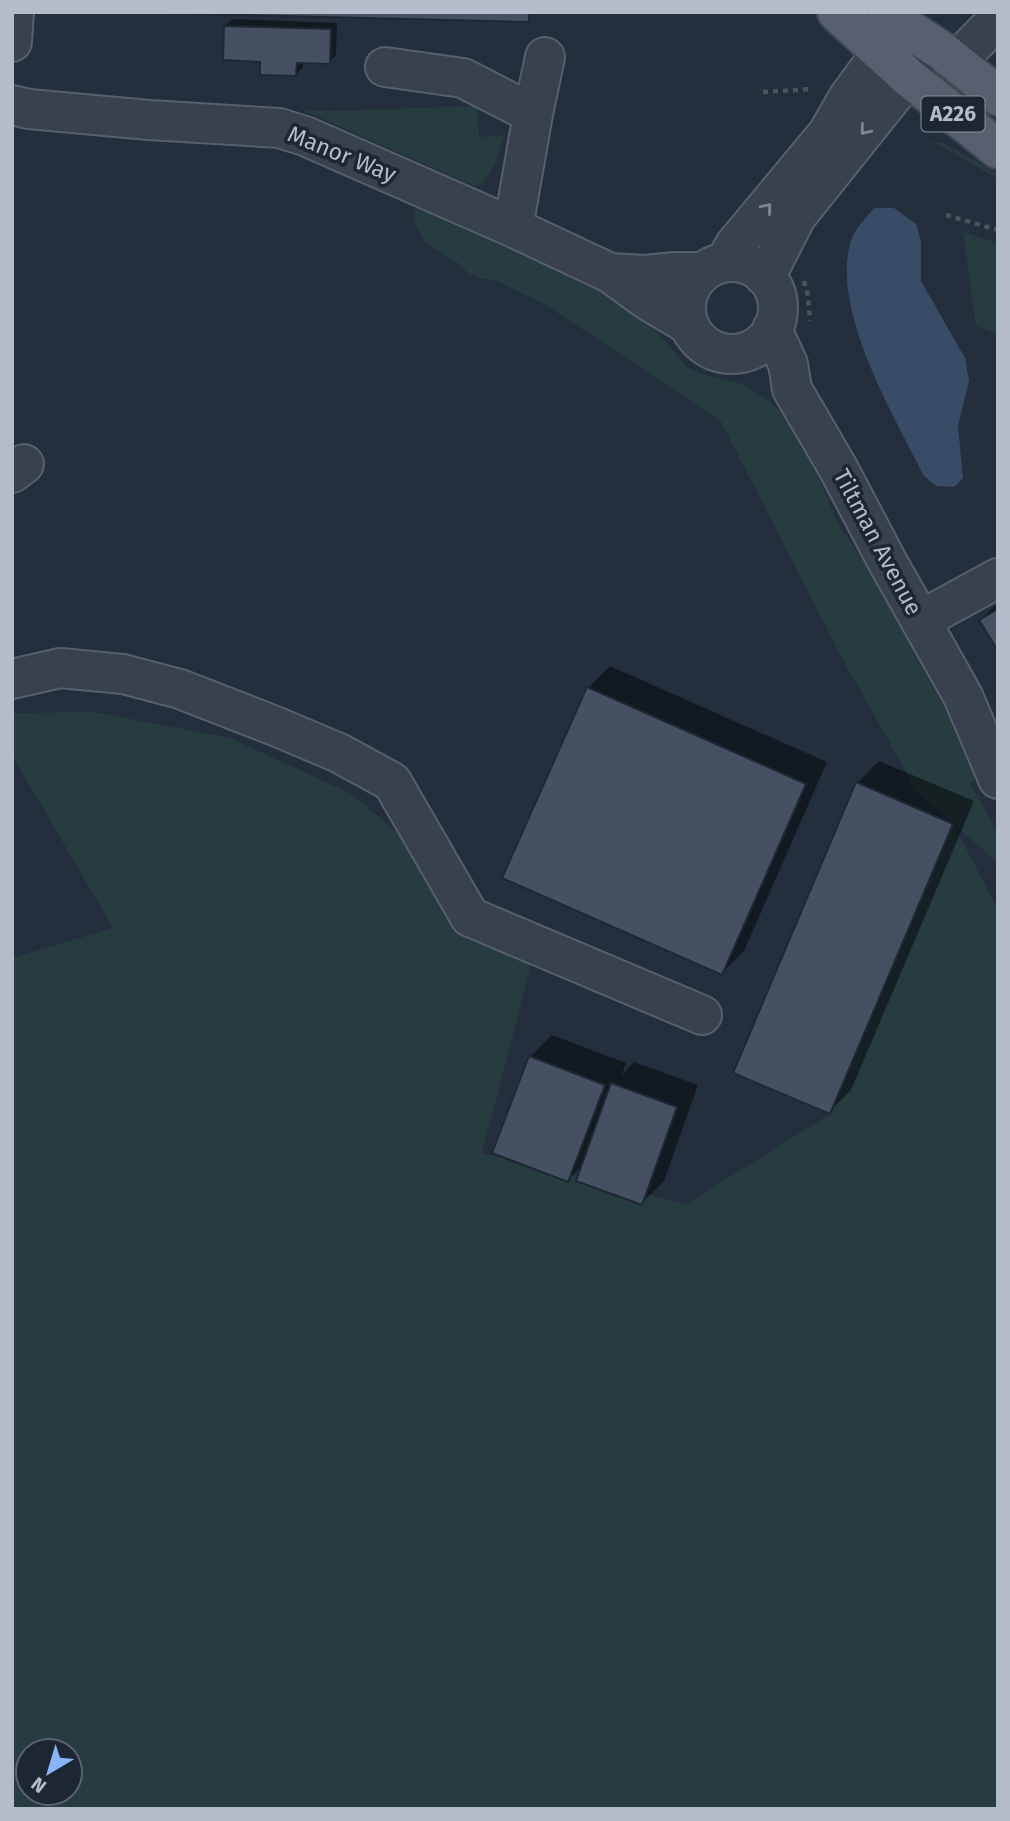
<svg xmlns="http://www.w3.org/2000/svg" width="1010" height="1821" font-family="'Fira Sans',sans-serif">
	<style>
		.green { fill: #263c3f; fill-rule: evenodd }
		.water { fill: #394c67 }
		.shadow { fill: #0007 }
		.building { fill: #455162; stroke: #1f2835; stroke-width: 2 }
		.lines { fill: none; stroke-linecap: round; stroke-linejoin: round }
		.minor-casing { stroke: #565f6c; stroke-width: 42 }
		.major-casing { stroke: #414a57; stroke-width: 42 }
		.path { stroke: #44595c; stroke-width: 4.5; stroke-dasharray: 5 5; stroke-linecap: butt }
		.minor { stroke: #38414e; stroke-width: 38 }
		.major { stroke: #56606e; stroke-width: 38 }
		.oneway { stroke: #7c8592 }
		.labels { text-anchor: middle; stroke-width: 7; stroke-linejoin: round; paint-order: stroke }
		.shield { fill: #1d2633; stroke: #878f9c; stroke-width: 2 }
		.shield-label { font-size: 21px; font-weight: bold; fill: #b4bcc9 }
		.street-label { font-size: 23px; fill: #b4bcc9; stroke: #1d2633 }
	</style>
	<rect width="100%" height="100%" fill="#242f3e"/>
	<path class="green" d="M477,106L479,137L503,135L504,137C498,153 493,180 476,187L303,110L335,111Z
		M929,142L944,143L998,174V179L941,146Z
		M416,207L609,293L649,322L686,366L698,373L739,383L748,388L767,399L779,410L794,431L818,476L840,527L868,568L982,775L970,783L998,833V862L954,825L998,910V1809H12V958L113,928L12,755V713L94,712L230,738L352,794L535,950L482,1153L686,1204L830,1114L953,824L913,789L909,777L842,658L720,420L544,304L495,280L480,278L469,274L458,263L433,248L423,239L415,223L414,214ZM28,1751H70V1793H28Z
		M963,232L998,243V335L976,326Z"/>
	<path class="water" d="M874,208H894L916,224L921,241V281L965,358L969,381L958,426L963,478L954,487L936,486L924,476C894,415 828,307 852,238C856,228 867,217 874,208Z"/>
	<path class="shadow" d="M232,19L337,23L336,55L329,62L303,61V67L296,75L262,60L225,27Z
		M998,603V648L981,620Z
		M610,666L827,762L744,951L722,973L588,688Z
		M879,761L974,801L851,1090L829,1112L857,783Z
		M552,1035L626,1063L622,1075L634,1062L698,1085L664,1181L642,1203L584,1163L568,1180L530,1057Z"/>
	<path class="building" d="M123,12H529V22Z
		M224,26L331,29L330,64L297,63L296,76L260,75V62L223,60Z
		M998,609V651L979,620Z
		M587,687L806,784L722,975L502,878Z
		M856,782L953,824L830,1114L733,1073Z
		M529,1056L605,1085L568,1182L492,1153Z
		M611,1083L677,1107L642,1205L576,1181Z"/>
	<g class="lines">
		<defs>
			<path id="minor" d="M12,42L14,12
				M956,62L998,19
				M385,67L463,78L533,114
				M12,105L29,109L149,120L279,128L305,136L510,226L610,273L647,300L689,325
				M510,226L515,217L533,114L545,57
				M725,262L735,245L828,133L848,98L881,53L895,41L910,37
				M686 308a46 46 0 1 1 92 0a46 46 0 1 1-92 0Z
				M610,273L645,275L675,272H702
				M764,276L772,264L796,217L908,77L916,62L906,51
				M772,329L788,364L792,389L838,468L887,561L963,696L998,779
				M12,473L24,464
				M921,620L998,578
				M12,679L60,668L123,674L180,689L275,726L339,753L392,782L470,917L702,1015"/>
			<path id="major" d="M837,12L908,77L998,149
				M888,12L905,27L942,51L998,96"/>
		</defs>
		<use href="#minor" class="minor-casing"/>
		<use href="#major" class="major-casing"/>
		<path class="path" d="M763,92L813,89
			M946,215L998,230
			M804,281L808,296L810,321"/>
		<use href="#minor" class="minor"/>
		<use href="#major" class="major"/>
	</g>
	<defs><path id="oneway-chevron" d="M-2-3.5L2.5 0L-2 3.5" fill="none" stroke-width="1.6" stroke-linecap="round" stroke-linejoin="round" transform="scale(1.75)"/></defs>
	<g class="oneway">
		<use href="#oneway-chevron" transform="translate(865 130) rotate(129)"/>
		<use href="#oneway-chevron" transform="translate(767 208) rotate(-50)"/>
	</g>
	<g class="labels">
		<rect class="shield" x="921.5" y="96.5" width="63" height="35" rx="5"/>
		<g class="shield-label">
			<text x="953" y="121">A226</text>
		</g>
		<g class="street-label">
			<text transform="translate(342 154) rotate(22)" y="8">Manor Way</text>
			<text transform="translate(878 542) rotate(62)" y="8">Tiltman Avenue</text>
		</g>
	</g>
	<rect width="1010" height="1821" fill="none" stroke="#b4bcc9" stroke-width="28"/>
	<g transform="translate(49 1772) rotate(218)"><circle r="33" fill="#1d2633" stroke="#59626f" stroke-width="2"/>
	<path d="M0-5L12 26L0 18L-12 26Z" fill="#8ab4f8"/>
	<text y="-10" font-size="19" font-weight="bold" text-anchor="middle" fill="#b4bcc9">N</text>
	</g>
</svg>
